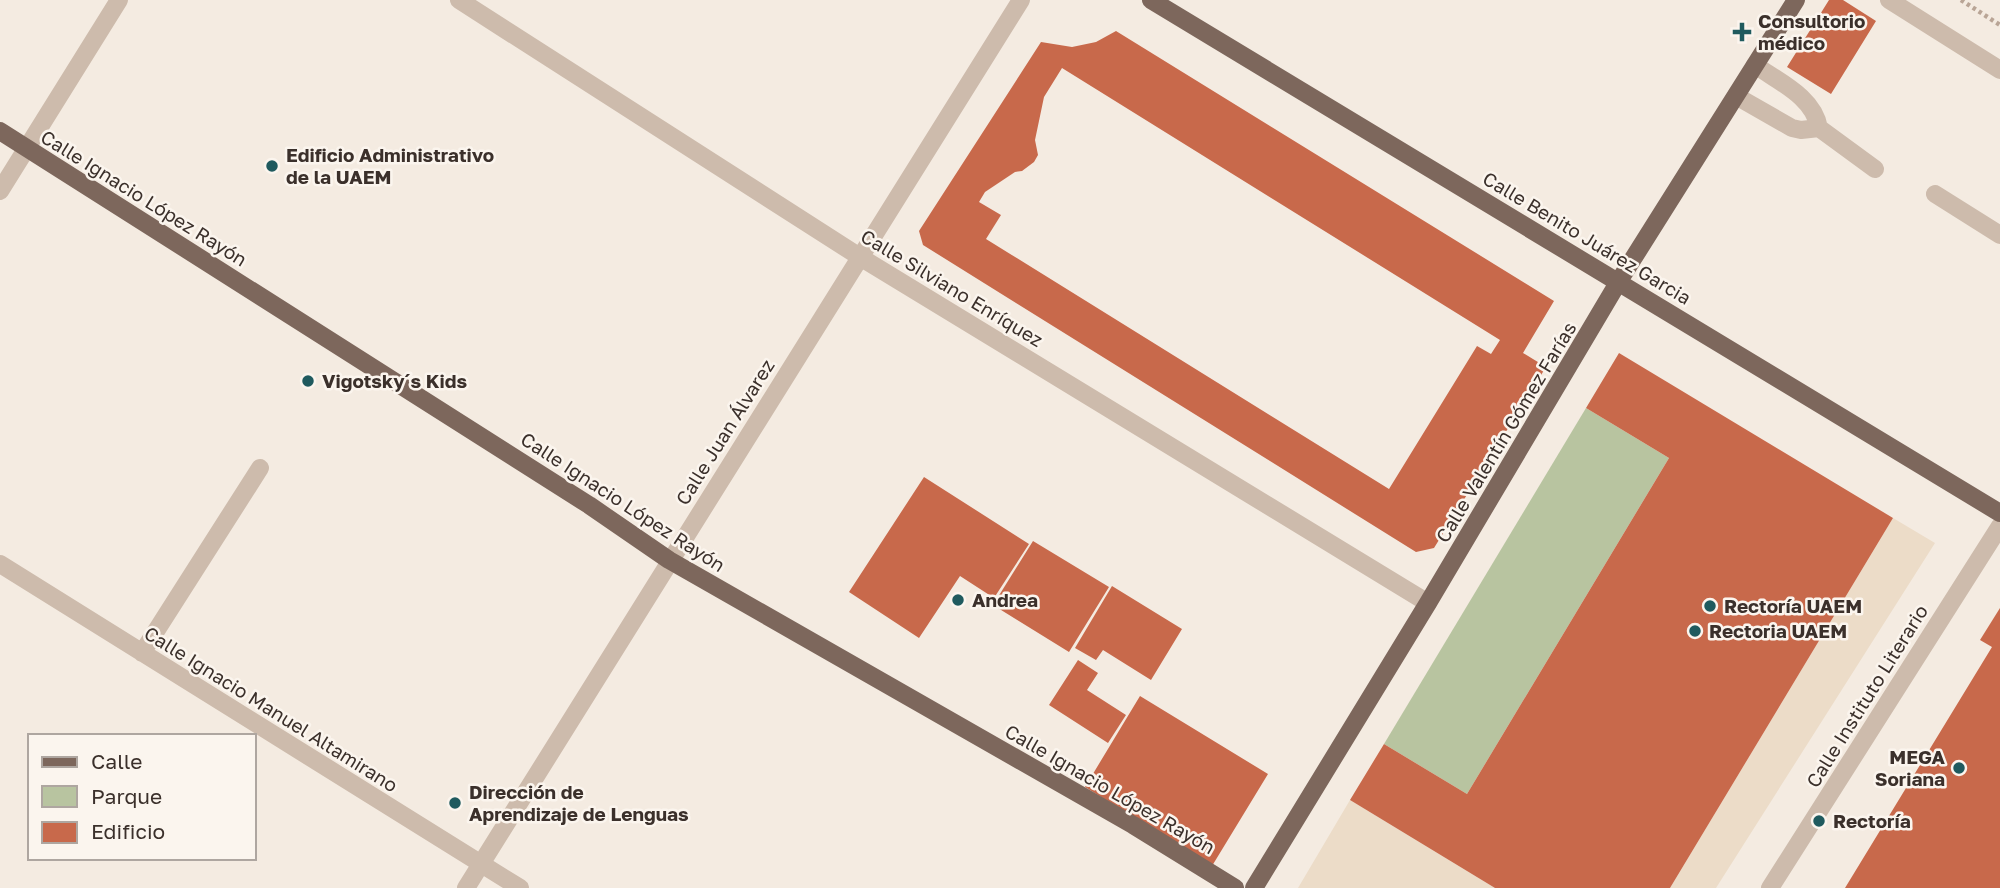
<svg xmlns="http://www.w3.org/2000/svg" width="2000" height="888" font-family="'Golos Text',sans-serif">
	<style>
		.green { fill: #b8c4a0 }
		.plaza { fill: #ecdcc8 }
		.building { fill: #c8694b; fill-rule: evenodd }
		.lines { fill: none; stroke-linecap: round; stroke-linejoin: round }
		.path { stroke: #b9a596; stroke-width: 4.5; stroke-dasharray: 3.5 3.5; stroke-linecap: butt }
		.minor { stroke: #cdbbac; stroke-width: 18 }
		.major { stroke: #7d675c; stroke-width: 18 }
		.poi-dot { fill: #1f5a5e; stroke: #fbf5ee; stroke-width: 2.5 }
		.labels { text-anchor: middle; stroke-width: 5; stroke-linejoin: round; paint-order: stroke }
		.poi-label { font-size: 19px; font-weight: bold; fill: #3b302b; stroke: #fbf5ee; text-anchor: start }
		.street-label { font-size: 19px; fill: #3b302b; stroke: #fbf5ee }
	</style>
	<rect width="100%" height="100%" fill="#f4ebe1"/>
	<path class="green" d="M1586,408L1669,458L1467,794L1384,744Z"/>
	<path class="plaza" d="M1893,518L1935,543L1716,888H1670Z
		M1350,800L1495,888H1298Z"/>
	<path class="building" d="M1829,0H1843L1876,21L1831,94L1787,67Z
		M1116,31L1554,301L1523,353L1546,367L1434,548L1416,552L923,245L919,231L1041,42L1072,47L1096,42ZM1062,68L1500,340L1491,354L1477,346L1389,489L986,239L1001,215L979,202L985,192L1015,172L1022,171L1034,162L1038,155L1035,140L1044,97Z
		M1619,353L1893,518L1670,888H1495L1350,800L1384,744L1467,794L1669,458L1586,408Z
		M924,477L1029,544L994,598L960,576L919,638L849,592Z
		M1033,541L1109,587L1069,652L993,605Z
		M1112,586L1182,629L1151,680L1103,650L1096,660L1075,648Z
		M2000,608V888H1845L1992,647L1980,640Z
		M1078,660L1098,673L1087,690L1126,715L1108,743L1049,705Z
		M1140,696L1268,774L1212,866L1085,787Z"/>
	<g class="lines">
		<path class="path" d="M1961,0L2000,25"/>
		<path class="minor" d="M459,0L860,257L1428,603
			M1889,0L2000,70
			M1755,65C1779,82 1814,97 1819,128L1875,169
			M1736,96L1792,128L1801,130L1819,128
			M0,191L119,0
			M1935,194L2000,235
			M0,564L520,888
			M142,653L260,468
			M466,888L1021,0
			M1770,888L2000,526"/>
		<path class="major" d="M1151,0L2000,513
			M0,131L589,505L669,560L1133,825L1235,888
			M1254,888L1428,603L1619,281L1796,0"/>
	</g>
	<g class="poi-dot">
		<path d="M1738.5 21.5h7v7h7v7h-7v7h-7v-7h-7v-7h7z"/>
		<circle cx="272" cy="166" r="7"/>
		<circle cx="308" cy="381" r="7"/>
		<circle cx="958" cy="600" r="7"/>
		<circle cx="1710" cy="606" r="7"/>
		<circle cx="1695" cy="631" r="7"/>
		<circle cx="1959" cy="768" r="7"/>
		<circle cx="455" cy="803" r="7"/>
		<circle cx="1819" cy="821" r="7"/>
	</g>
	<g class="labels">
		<g class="poi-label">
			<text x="1758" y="28">Consultorio<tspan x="1758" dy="22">médico</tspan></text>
			<text x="286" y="162">Edificio Administrativo<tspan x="286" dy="22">de la UAEM</tspan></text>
			<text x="322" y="388">Vigotsky´s Kids</text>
			<text x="972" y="607">Andrea</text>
			<text x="1724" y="613">Rectoría UAEM</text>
			<text x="1709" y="638">Rectoria UAEM</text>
			<text x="1945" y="764" text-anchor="end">MEGA<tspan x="1945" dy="22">Soriana</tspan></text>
			<text x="469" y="799">Dirección de<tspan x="469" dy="22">Aprendizaje de Lenguas</tspan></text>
			<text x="1833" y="828">Rectoría</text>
		</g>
		<g class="street-label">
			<text transform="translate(144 198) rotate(32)" y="7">Calle Ignacio López Rayón</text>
			<text transform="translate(1587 238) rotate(31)" y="7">Calle Benito Juárez Garcia</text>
			<text transform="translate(952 288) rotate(31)" y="7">Calle Silviano Enríquez</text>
			<text transform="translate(725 432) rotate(-58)" y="7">Calle Juan Álvarez</text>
			<text transform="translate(1506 432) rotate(-59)" y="7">Calle Valentín Gómez Farías</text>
			<text transform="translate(623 502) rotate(33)" y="7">Calle Ignacio López Rayón</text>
			<text transform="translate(1867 696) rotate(-58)" y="7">Calle Instituto Literario</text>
			<text transform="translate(271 709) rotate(32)" y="7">Calle Ignacio Manuel Altamirano</text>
			<text transform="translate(1110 789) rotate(30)" y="7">Calle Ignacio López Rayón</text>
		</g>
	</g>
	<rect x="28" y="734" width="228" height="126" fill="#fbf5ee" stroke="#aea6a0" stroke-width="2"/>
	<rect x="42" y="757" width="35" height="10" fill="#7d675c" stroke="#aea6a0" stroke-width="2"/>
	<text x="91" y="769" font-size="21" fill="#3b302b">Calle</text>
	<rect x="42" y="786" width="35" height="21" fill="#b8c4a0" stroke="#aea6a0" stroke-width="2"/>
	<text x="91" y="804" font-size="21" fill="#3b302b">Parque</text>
	<rect x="42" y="822" width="35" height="21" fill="#c8694b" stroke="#aea6a0" stroke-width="2"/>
	<text x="91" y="839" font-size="21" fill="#3b302b">Edificio</text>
</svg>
